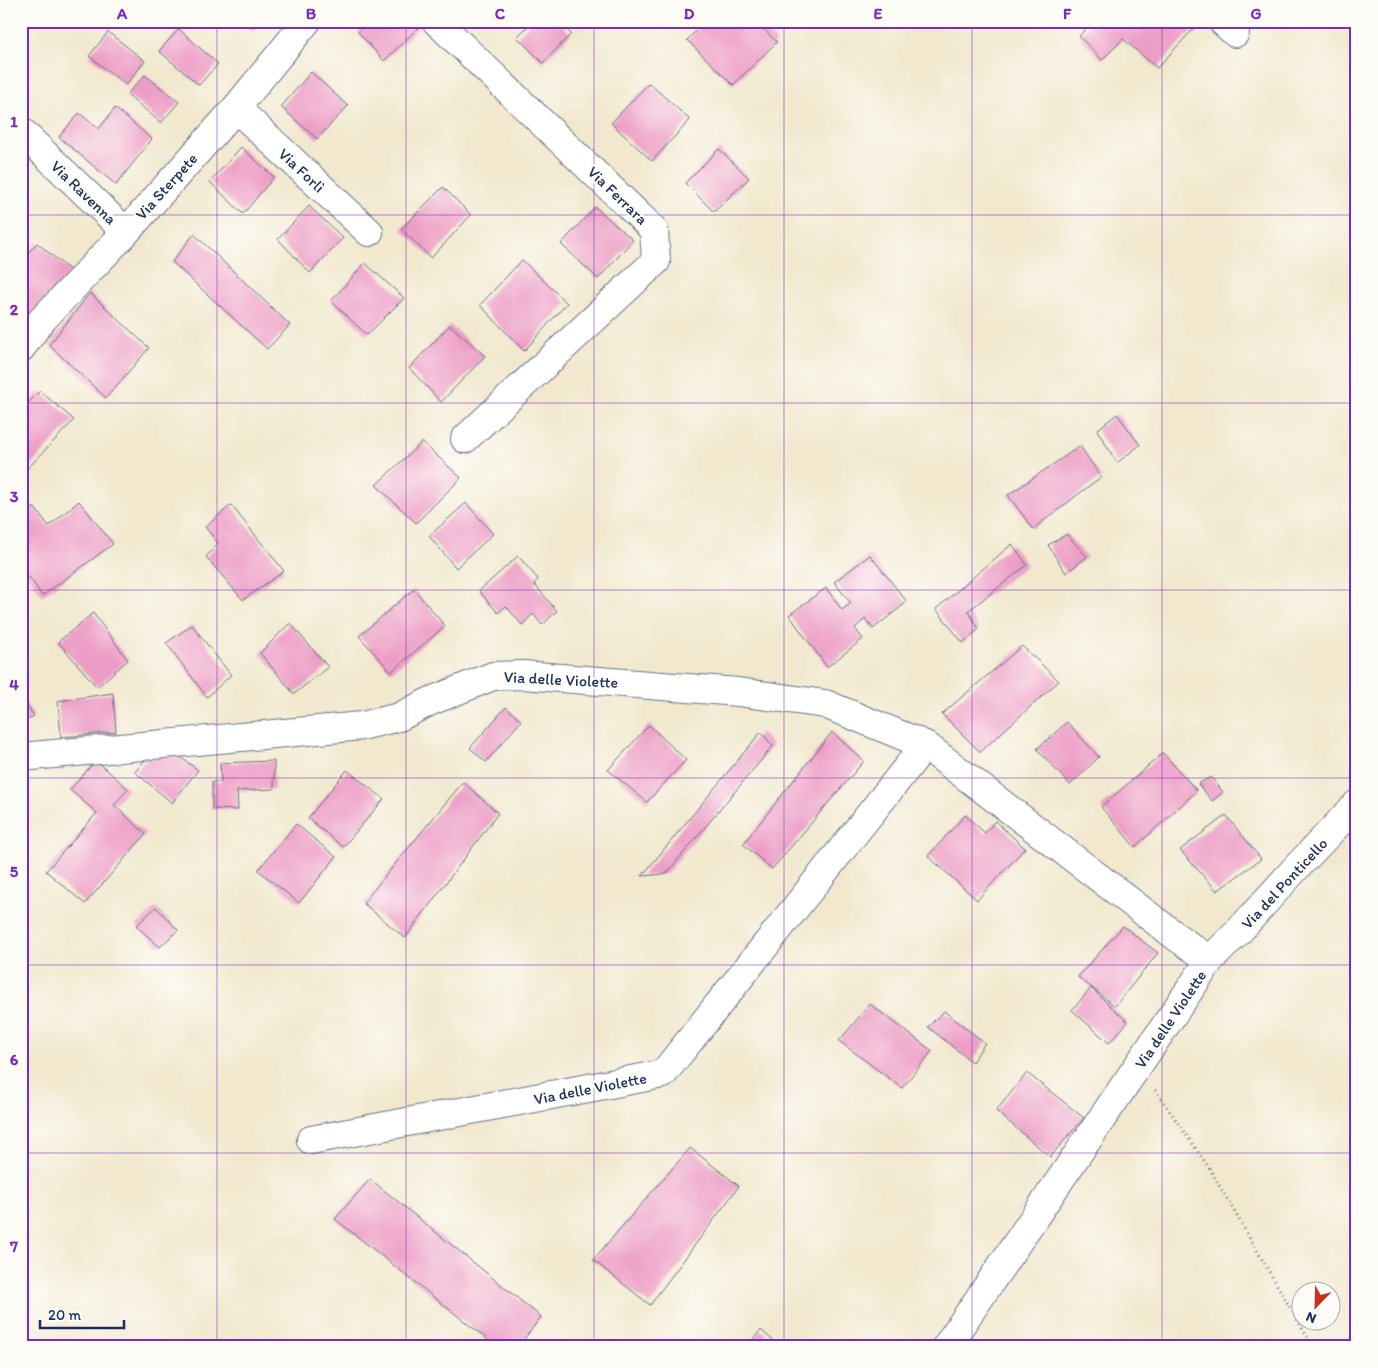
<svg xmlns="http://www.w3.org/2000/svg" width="1378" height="1368" font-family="Itim,sans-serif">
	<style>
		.building { fill: #ed9ec6 }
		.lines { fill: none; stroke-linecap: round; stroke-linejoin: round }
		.minor-casing { stroke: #667085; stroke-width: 30 }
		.path { stroke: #667085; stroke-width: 3; stroke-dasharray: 1 4; stroke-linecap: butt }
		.minor { stroke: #fff; stroke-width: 28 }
		.grid { fill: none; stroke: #7b2cbf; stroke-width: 1; stroke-opacity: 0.55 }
		.labels { text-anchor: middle; stroke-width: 5; stroke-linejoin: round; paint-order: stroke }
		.street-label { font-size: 16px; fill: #1b2f5e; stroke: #fdfcf7 }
		.neatline { fill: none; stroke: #7b2cbf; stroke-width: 2 }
		.grid-label { font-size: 16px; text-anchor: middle; font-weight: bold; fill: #7b2cbf }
	</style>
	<rect width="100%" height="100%" fill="#fdfcf7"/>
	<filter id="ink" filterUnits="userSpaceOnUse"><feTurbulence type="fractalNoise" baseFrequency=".02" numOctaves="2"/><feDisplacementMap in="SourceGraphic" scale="10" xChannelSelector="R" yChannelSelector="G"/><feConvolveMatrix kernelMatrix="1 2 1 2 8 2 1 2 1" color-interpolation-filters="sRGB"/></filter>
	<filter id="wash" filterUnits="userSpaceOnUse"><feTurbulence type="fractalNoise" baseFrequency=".0096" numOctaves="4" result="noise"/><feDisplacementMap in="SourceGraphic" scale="20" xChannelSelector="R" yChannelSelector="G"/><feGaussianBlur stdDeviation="1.12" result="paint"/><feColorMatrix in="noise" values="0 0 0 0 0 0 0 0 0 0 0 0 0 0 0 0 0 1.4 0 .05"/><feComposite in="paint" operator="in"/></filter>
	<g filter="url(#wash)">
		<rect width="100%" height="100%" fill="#f1e8ce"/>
		<g id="blocks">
			<path class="building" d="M244,21H259L253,29Z
				M369,21H411L418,28L384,61L358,32Z
				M533,21H558L571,34L543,63L517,37Z
				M706,21H755L777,42L733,85L687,40Z
				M1094,21H1190L1196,26L1157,68L1123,39L1102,60L1079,36Z
				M179,29L218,64L199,85L159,51Z
				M108,32L145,61L126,85L89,56Z
				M311,72L348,106L317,139L281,107Z
				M145,75L179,102L161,123L127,94Z
				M649,83L690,120L652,161L611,123Z
				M115,108L152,139L116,185L59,137L79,113L99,129Z
				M241,147L274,177L243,214L210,182Z
				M719,149L749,178L714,212L685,183Z
				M443,187L471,215L431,258L401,229Z
				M309,206L343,238L310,273L278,239Z
				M595,207L633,240L598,279L561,244Z
				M194,234L290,325L267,349L172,262Z
				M37,243L71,271L21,336V261Z
				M522,260L567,303L524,351L480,305Z
				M365,263L404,298L367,335L331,301Z
				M90,293L149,348L106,398L49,345Z
				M450,325L485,356L441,402L409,368Z
				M40,391L74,420L28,468L21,462V410Z
				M1117,414L1140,445L1117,463L1097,430Z
				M422,442L461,478L416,523L376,485Z
				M1080,446L1101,477L1033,529L1008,495Z
				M79,501L113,544L42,596L31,579L21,572V522L34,507L49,526Z
				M466,503L493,534L456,568L429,536Z
				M231,505L284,571L243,600L206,557L218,543L205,527Z
				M1067,534L1087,557L1066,573L1048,545Z
				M1012,544L1027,565L968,611L979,629L963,643L936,609Z
				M870,555L907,602L873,629L865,619L855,628L863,639L827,667L789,615L826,588L842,610L851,603L834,582Z
				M518,556L538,579L534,584L557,611L542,625L533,614L522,625L506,606L498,613L479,591Z
				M414,589L445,626L391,672L359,636Z
				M93,613L128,660L97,687L58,642Z
				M290,623L328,667L294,694L260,653Z
				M192,625L231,675L207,697L166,643Z
				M1022,646L1059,681L980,752L942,714Z
				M113,693L116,732L61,737L58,701Z
				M21,696L34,716L21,723Z
				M506,707L521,721L486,762L470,748Z
				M1067,722L1099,757L1070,785L1037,749Z
				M649,725L686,760L647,802L608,770Z
				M761,732L773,746L666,874L642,876Z
				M832,732L864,761L772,869L743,844Z
				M171,750L198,770L172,803L135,772L148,756Z
				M1163,753L1197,791L1135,847L1101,807Z
				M96,760L128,789L114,805L146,834L85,904L46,871L97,813L70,790Z
				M274,761V789L237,791L238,810L212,809V782H221L220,763Z
				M347,770L384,799L343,847L308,818Z
				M1211,777L1223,792L1212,801L1198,784Z
				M463,782L498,813L405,938L363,903Z
				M965,815L985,833L995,821L1025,848L977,900L928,856Z
				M1226,815L1261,859L1217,891L1180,850Z
				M296,824L336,857L299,903L258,870Z
				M156,907L178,930L160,947L136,926Z
				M1123,926L1158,953L1115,1006L1078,977Z
				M1091,988L1128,1022L1109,1043L1072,1010Z
				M870,1004L932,1051L902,1088L839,1041Z
				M944,1011L985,1043L972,1062L928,1027Z
				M1027,1073L1084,1118L1050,1157L996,1111Z
				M690,1148L739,1186L650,1305L593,1260Z
				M370,1179L541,1317L518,1347H497L335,1219Z
				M761,1330L780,1347H746Z"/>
		</g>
	</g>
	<g filter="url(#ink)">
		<use href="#blocks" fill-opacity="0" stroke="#667085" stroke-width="1"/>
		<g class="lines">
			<defs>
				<path id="minor" d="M436,21L654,230L656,261L465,439
					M1222,21L1235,33
					M236,108L369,232
					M21,131L126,232
					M21,348L41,321L126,232L236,108L307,21
					M21,757L362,726L399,717L431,701L493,676L523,675L738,692L825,704L925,745L1178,938L1210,960
					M311,1140L663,1074L925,745
					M946,1347L1210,960L1238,932L1295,869L1357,804"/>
			</defs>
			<use href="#minor" class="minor-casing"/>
			<path class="path" d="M1155,1090L1208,1166L1313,1347"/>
			<use href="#minor" class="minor"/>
		</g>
	</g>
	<path class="grid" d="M217,21V1347M406,21V1347M594,21V1347M784,21V1347M972,21V1347M1162,21V1347M21,215H1357M21,403H1357M21,590H1357M21,778H1357M21,965H1357M21,1153H1357"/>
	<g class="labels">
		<g class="street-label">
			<text transform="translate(302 170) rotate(43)" y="6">Via Forlì</text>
			<text transform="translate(166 186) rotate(-48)" y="6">Via Sterpete</text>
			<text transform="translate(84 192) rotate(44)" y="6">Via Ravenna</text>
			<text transform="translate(618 195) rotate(44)" y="6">Via Ferrara</text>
			<text transform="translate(561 679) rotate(3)" y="6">Via delle Violette</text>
			<text transform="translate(1284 883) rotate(-47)" y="6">Via del Ponticello</text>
			<text transform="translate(1170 1019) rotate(-56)" y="6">Via delle Violette</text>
			<text transform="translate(590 1088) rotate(-11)" y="6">Via delle Violette</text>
		</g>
	</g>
	<rect width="1378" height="1368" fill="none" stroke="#fdfcf7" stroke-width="55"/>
	<g transform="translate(1316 1306) rotate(203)"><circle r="24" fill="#fdfcf7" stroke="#a3aaba"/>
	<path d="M0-4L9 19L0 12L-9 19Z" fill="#c8321e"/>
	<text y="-8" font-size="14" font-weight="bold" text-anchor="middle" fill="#1b2f5e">N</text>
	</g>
	<path d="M40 1320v8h84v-8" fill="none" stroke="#1b2f5e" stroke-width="2.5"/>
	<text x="48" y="1320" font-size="15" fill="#1b2f5e" stroke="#fdfcf7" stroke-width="4" paint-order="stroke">20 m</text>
	<rect x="28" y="28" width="1322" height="1312" class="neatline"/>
	<g class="grid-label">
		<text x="122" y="19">A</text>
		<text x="311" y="19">B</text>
		<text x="500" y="19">C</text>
		<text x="689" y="19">D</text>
		<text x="878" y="19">E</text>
		<text x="1067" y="19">F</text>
		<text x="1256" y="19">G</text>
		<text x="14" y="127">1</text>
		<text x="14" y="315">2</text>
		<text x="14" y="502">3</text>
		<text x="14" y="690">4</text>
		<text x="14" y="877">5</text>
		<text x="14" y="1065">6</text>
		<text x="14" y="1252">7</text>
	</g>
</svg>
